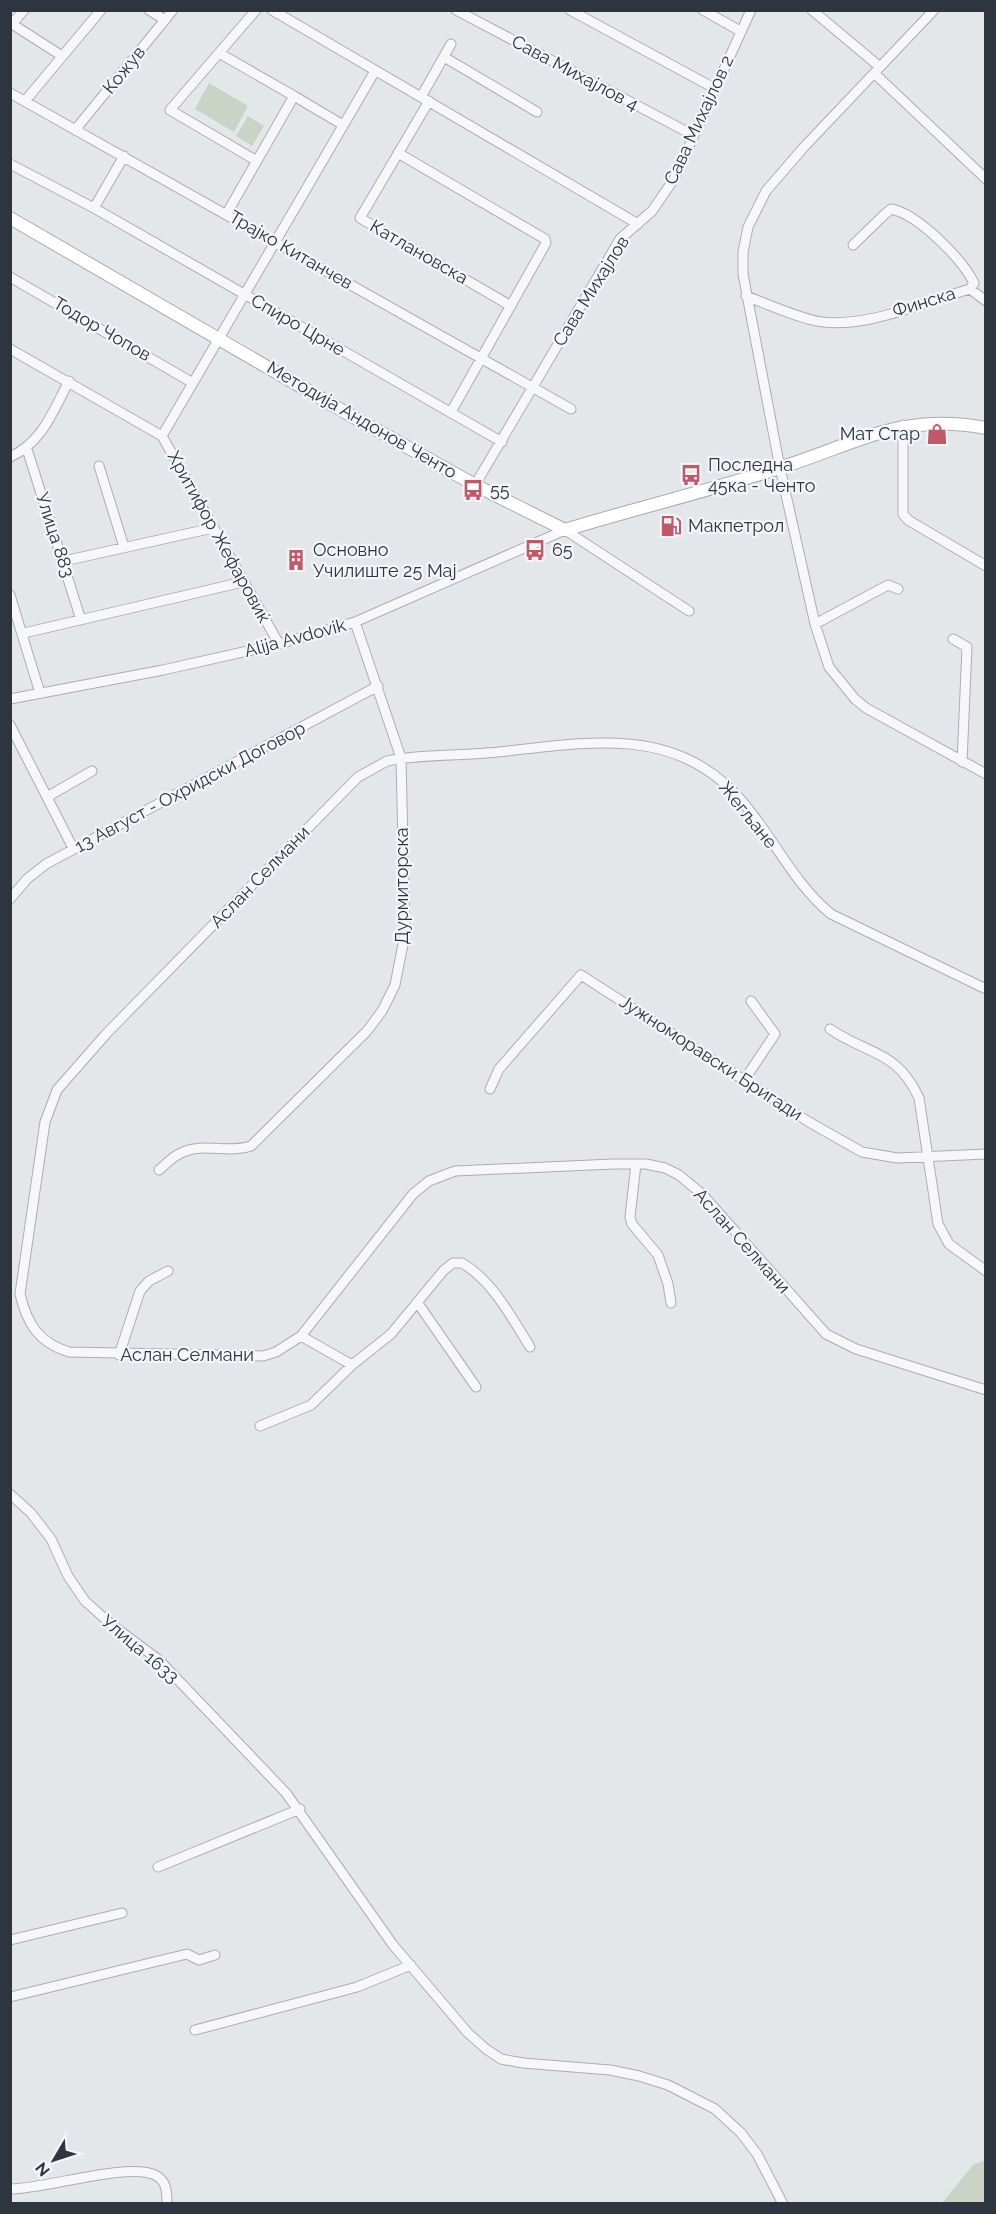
<svg xmlns="http://www.w3.org/2000/svg" width="996" height="2214" font-family="Raleway,sans-serif">
	<style>
		.green { fill: #cad3c6 }
		.lines { fill: none; stroke-linecap: round; stroke-linejoin: round }
		.minor-casing { stroke: #a9aeb4; stroke-width: 11 }
		.major-casing { stroke: #a5abb5; stroke-width: 14 }
		.minor { stroke: #f7f7f9; stroke-width: 9 }
		.major { stroke: #fff; stroke-width: 12 }
		.labels { text-anchor: middle; stroke-width: 4.5; stroke-linejoin: round; paint-order: stroke }
		.street-label { font-size: 18px; fill: #2d3541; stroke: #f4f5f8 }
		.poi-label { font-size: 18px; fill: #2d3541; stroke: #f4f5f8; text-anchor: start }
	</style>
	<rect width="100%" height="100%" fill="#e4e7ea"/>
	<path class="green" d="M209,83L248,106L234,132L195,109Z
		M248,116L264,126L252,146L236,136Z
		M985,2160V2203H942L973,2165Z"/>
	<g class="lines">
		<defs>
			<path id="minor" d="M24,10L12,24L62,56
				M149,10L165,20
				M272,10L638,224
				M456,10L693,135
				M570,10L714,88
				M703,10L740,31
				M812,10L880,67
				M934,10L804,147L766,191L748,227L743,252V274L780,468L815,624L829,667L855,699L866,708L986,774
				M219,53L170,110L257,161
				M444,57L537,112
				M874,73L986,179
				M10,93L571,409
				M294,96L343,125
				M421,97L451,44
				M25,101L101,10
				M429,101L360,218L511,306
				M75,130L173,10
				M398,153L545,239L546,243L451,412
				M10,164L94,208L502,442
				M94,208L124,156
				M227,213L294,96L219,53L256,10
				M10,277L193,383
				M970,289L986,301
				M746,296C767,304 789,314 812,320C859,332 924,302 970,289L974,283C962,259 918,214 891,209L885,214L853,245
				M10,349L162,436
				M903,425V514L908,520L986,566
				M162,436L375,71
				M162,436L279,644
				M27,449L81,620
				M10,457C43,442 53,411 69,381
				M99,466L124,547
				M475,485L620,239L652,211L674,179L751,10
				M64,561L213,528
				M10,595L40,693
				M815,624L888,585L898,589
				M24,633L243,582
				M953,639L967,647L962,762
				M10,699L163,670L279,644L355,622L565,530L689,611
				M10,725L73,848
				M47,797L92,771
				M10,899L27,879L46,864L378,686
				M986,989L831,914C787,878 767,821 725,784C658,723 569,746 487,753C454,756 419,754 387,761L358,777L107,1033L57,1090L45,1122L20,1294C27,1324 39,1343 69,1352L263,1356L276,1352L301,1336L413,1194L429,1181L455,1171L613,1164H646L665,1168L679,1175L703,1195L826,1334L856,1349L986,1390
				M830,1029C868,1055 897,1050 919,1098L938,1224L949,1244L986,1271
				M745,1079L775,1034L751,1001
				M490,1089L499,1069L581,975L809,1122L862,1152L897,1158L986,1154
				M636,1164L630,1217L632,1224L658,1255L668,1284L671,1303
				M159,1170C166,1164 173,1156 181,1153C203,1142 229,1154 251,1146L367,1031L382,1011L395,985L405,934L401,758L355,622
				M417,1302L476,1387
				M301,1336L352,1365
				M119,1355L140,1291L149,1281L168,1271
				M260,1426L311,1405L352,1365L391,1334L444,1270L453,1263H462C492,1280 512,1318 530,1347
				M10,1494L31,1513L51,1539L68,1576L85,1601L112,1625L159,1660L286,1793L393,1945L468,2033L486,2049L501,2059L523,2063L610,2070L639,2076L668,2085L715,2109L741,2133L757,2154L783,2204
				M158,1867L300,1809
				M10,1940L122,1913
				M10,1997L187,1954L199,1960L215,1955
				M195,2030L357,1987L411,1965
				M10,2189C45,2189 128,2162 155,2175C167,2181 167,2192 167,2204"/>
			<path id="major" d="M10,218L350,415L475,485L565,530C636,508 709,491 779,468C856,444 901,412 986,428"/>
		</defs>
		<use href="#minor" class="minor-casing"/>
		<use href="#major" class="major-casing"/>
		<use href="#minor" class="minor"/>
		<use href="#major" class="major"/>
	</g>
	<defs>
		<symbol id="shop-bare" viewBox="-9 -9 18 18"><path d="M-5-2.5h2.3a2.7 3.5 0 0 1 5.4 0H5L5.5 6h-11ZM-1.5-2.5h3a1.5 2.3 0 0 0-3 0Z" fill="#c15767" stroke="#f4f5f8" stroke-width="2.5" paint-order="stroke"/></symbol>
		<symbol id="bus-bare" viewBox="-9 -9 18 18"><path d="M-5-6H5V4H4V6H2V4H-2V6H-4V4H-5ZM-3.5-4V0h7V-4ZM-3.5 1.2v1.5H-2V1.2ZM2 1.2v1.5H3.5V1.2Z" fill="#c15767" stroke="#f4f5f8" stroke-width="2.5" paint-order="stroke"/></symbol>
		<symbol id="fuel-bare" viewBox="-9 -9 18 18"><path d="M-5.5-6h7V0h2V4h1.3V-2.5L3-4.5l.8-.8L6-3V5H2.5V1h-1V6h-7ZM-4.2-4.7v3.2H.2V-4.7Z" fill="#c15767" stroke="#f4f5f8" stroke-width="2.5" paint-order="stroke"/></symbol>
		<symbol id="building-bare" viewBox="-9 -9 18 18"><path d="M-4-6H4V6H1V3H-1V6H-4ZM-2.5-4.3h1.7v1.8h-1.7ZM.8-4.3h1.7v1.8H.8ZM-2.5-1h1.7V.8h-1.7ZM.8-1h1.7V.8H.8Z" fill="#c15767" stroke="#f4f5f8" stroke-width="2.5" paint-order="stroke"/></symbol>
	</defs>
	<g fill-rule="evenodd">
		<use href="#shop-bare" x="922" y="419" width="30" height="30"/>
		<use href="#bus-bare" x="676" y="460" width="30" height="30"/>
		<use href="#bus-bare" x="458" y="475" width="30" height="30"/>
		<use href="#fuel-bare" x="656" y="511" width="30" height="30"/>
		<use href="#bus-bare" x="520" y="535" width="30" height="30"/>
		<use href="#building-bare" x="281" y="545" width="30" height="30"/>
	</g>
	<g class="labels">
		<g class="street-label">
			<text transform="translate(124 70) rotate(-51)" y="6">Кожув</text>
			<text transform="translate(575 73) rotate(28)" y="6">Сава Михајлов 4</text>
			<text transform="translate(699 120) rotate(-65)" y="6">Сава Михајлов 2</text>
			<text transform="translate(291 250) rotate(30)" y="6">Трајко Китанчев</text>
			<text transform="translate(419 252) rotate(30)" y="6">Катлановска</text>
			<text transform="translate(591 291) rotate(-58)" y="6">Сава Михајлов</text>
			<text transform="translate(924 302) rotate(-17)" y="6">Финска</text>
			<text transform="translate(298 325) rotate(30)" y="6">Спиро Црне</text>
			<text transform="translate(102 329) rotate(30)" y="6">Тодор Чопов</text>
			<text transform="translate(362 420) rotate(30)" y="6">Методија Андонов Ченто</text>
			<text transform="translate(55 535) rotate(72)" y="6">Улица 883</text>
			<text transform="translate(219 537) rotate(61)" y="6">Хритифор Жефаровиќ</text>
			<text transform="translate(295 638) rotate(-15)" y="6">Alija Avdovik</text>
			<text transform="translate(190 787) rotate(-28)" y="6">13 Август - Охридски Договор</text>
			<text transform="translate(748 815) rotate(51)" y="6">Жегљане</text>
			<text transform="translate(260 877) rotate(-46)" y="6">Аслан Селмани</text>
			<text transform="translate(402 886) rotate(-90)" y="6">Дурмиторска</text>
			<text transform="translate(711 1058) rotate(33)" y="6">Јужноморавски Бригади</text>
			<text transform="translate(742 1241) rotate(48)" y="6">Аслан Селмани</text>
			<text x="187" y="1361">Аслан Селмани</text>
			<text transform="translate(140 1649) rotate(40)" y="6">Улица 1633</text>
		</g>
		<g class="poi-label">
			<text x="920" y="440" text-anchor="end">Мат Стар</text>
			<text x="708" y="471">Последна<tspan x="708" dy="21">45ка - Ченто</tspan></text>
			<text x="490" y="496">55</text>
			<text x="688" y="532">Макпетрол</text>
			<text x="313" y="556">Основно<tspan x="313" dy="21">Училиште 25 Мај</tspan></text>
			<text x="552" y="556">65</text>
		</g>
	</g>
	<rect width="996" height="2214" fill="none" stroke="#2d3541" stroke-width="24"/>
	<g transform="translate(54 2160) rotate(231)" stroke="#f4f5f8" stroke-width="4.5" paint-order="stroke">
	<path d="M0-4.5L10 22L0 15L-10 22Z" fill="#2d3541"/>
	<text y="-9" font-size="16" font-weight="bold" text-anchor="middle" fill="#2d3541">N</text>
	</g>
</svg>
